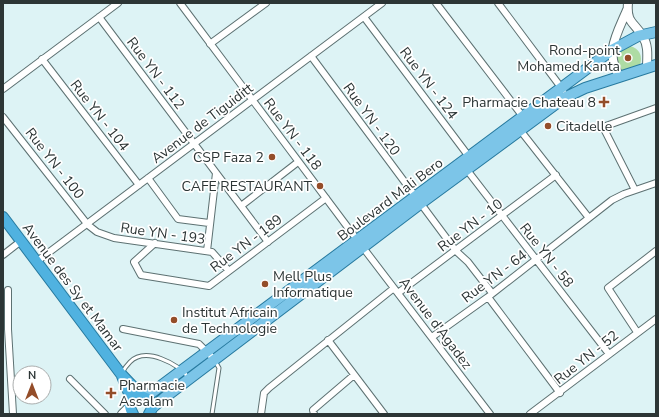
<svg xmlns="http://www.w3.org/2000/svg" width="659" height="417" font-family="'Nunito Sans',sans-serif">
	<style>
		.grass { fill: #aedca4 }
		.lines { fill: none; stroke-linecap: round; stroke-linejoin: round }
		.service-casing { stroke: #5d7172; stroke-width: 5 }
		.minor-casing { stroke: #5d7172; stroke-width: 8 }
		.tertiary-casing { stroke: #5d7172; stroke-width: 10 }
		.primary-casing { stroke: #277a9f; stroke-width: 12 }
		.trunk-casing { stroke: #277a9f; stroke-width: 12 }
		.service { stroke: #fff; stroke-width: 3 }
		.minor { stroke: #fff; stroke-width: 6 }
		.tertiary { stroke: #fff; stroke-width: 8 }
		.primary { stroke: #7cc5e8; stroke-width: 10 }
		.trunk { stroke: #50b2e0; stroke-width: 10 }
		.poi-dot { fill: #944d29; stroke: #fff; stroke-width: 1.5 }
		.labels { text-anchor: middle; stroke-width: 3.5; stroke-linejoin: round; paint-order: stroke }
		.poi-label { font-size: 14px; fill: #2c3535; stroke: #fff; text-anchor: end }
		.street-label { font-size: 14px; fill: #2c3535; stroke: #fff }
	</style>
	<rect width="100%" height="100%" fill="#ddf3f5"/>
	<path class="grass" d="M615 59a13 13 0 1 1 26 0a13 13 0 1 1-26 0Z"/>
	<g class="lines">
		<defs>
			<path id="service" d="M122,373C124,369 127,365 130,362C146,346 178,364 189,378
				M212,414L219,368L215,361"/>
			<path id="minor" d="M180,3L358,241L490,414
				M436,3L524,118
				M498,3L563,90
				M99,17L268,242
				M364,17L470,158
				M210,44L266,3
				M311,56L456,251L468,262L492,293
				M42,59L139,185
				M3,89L118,3
				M3,117L88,225L97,232L114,238L212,252L229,271
				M520,130L589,218
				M467,170L609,354
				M148,178L178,219L209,223
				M635,190L603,127L656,108
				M241,206L298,162
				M155,243L134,262L141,275L209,286L326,198
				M207,251L216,173
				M3,255L21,241
				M36,262L382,3
				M8,290V329L13,414
				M398,293L556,175
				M488,297L560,393
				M123,329L199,344L214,359
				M637,332L608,288L656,251
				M432,337L488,297L612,200L624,194L656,183
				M328,340L384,414
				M70,379L105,414
				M261,414L264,393L269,388L394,288
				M314,414L313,410L354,375
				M530,414L656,319"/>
			<path id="tertiary" d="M628,3C626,24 635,22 643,37C649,46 647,58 647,68
				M620,77C604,53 617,34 627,10
				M122,414L131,405"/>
			<path id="primary" d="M146,397L612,50L638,36L656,32
				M152,408L164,398L420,204L564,98L585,88L656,65"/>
			<path id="trunk" d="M3,217L121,374L142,396
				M122,376L132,401
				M133,414C119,391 164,392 149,414"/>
		</defs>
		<use href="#service" class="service-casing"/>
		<use href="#minor" class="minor-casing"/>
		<use href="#tertiary" class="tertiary-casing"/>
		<use href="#primary" class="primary-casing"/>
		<use href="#trunk" class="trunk-casing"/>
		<use href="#service" class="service"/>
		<use href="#minor" class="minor"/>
		<use href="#tertiary" class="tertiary"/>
		<use href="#primary" class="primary"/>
		<use href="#trunk" class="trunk"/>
	</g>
	<g class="poi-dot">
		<circle cx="628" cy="58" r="4"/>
		<path d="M602 96h4v4h4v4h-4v4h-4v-4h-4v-4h4z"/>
		<circle cx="548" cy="126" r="4"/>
		<circle cx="272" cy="157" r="4"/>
		<circle cx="320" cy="186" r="4"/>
		<circle cx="265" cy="284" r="4"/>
		<circle cx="174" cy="320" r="4"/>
		<path d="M109 387h4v4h4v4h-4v4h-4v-4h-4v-4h4z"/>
	</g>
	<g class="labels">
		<g class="poi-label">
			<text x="620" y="55">Rond-point<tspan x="620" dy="16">Mohamed Kanta</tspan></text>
			<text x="596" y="107">Pharmacie Chateau 8</text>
			<text x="556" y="131" text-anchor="start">Citadelle</text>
			<text x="264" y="162">CSP Faza 2</text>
			<text x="312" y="191">CAFE RESTAURANT</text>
			<text x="273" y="281" text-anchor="start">Mell Plus<tspan x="273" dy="16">Informatique</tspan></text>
			<text x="182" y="317" text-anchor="start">Institut Africain<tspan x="182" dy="16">de Technologie</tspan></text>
			<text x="119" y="390" text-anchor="start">Pharmacie<tspan x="119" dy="16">Assalam</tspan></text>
		</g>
		<g class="street-label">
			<text transform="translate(156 73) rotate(53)" y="5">Rue YN - 112</text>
			<text transform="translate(429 83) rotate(53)" y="5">Rue YN - 124</text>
			<text transform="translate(100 115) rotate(52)" y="5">Rue YN - 104</text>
			<text transform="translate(372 119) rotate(54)" y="5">Rue YN - 120</text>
			<text transform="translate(202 123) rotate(-37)" y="5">Avenue de Tiguiditt</text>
			<text transform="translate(293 134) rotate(53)" y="5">Rue YN - 118</text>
			<text transform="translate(55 163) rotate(52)" y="5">Rue YN - 100</text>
			<text transform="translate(390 199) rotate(-37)" y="5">Boulevard Mali Bero</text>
			<text transform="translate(470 225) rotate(-37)" y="5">Rue YN - 10</text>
			<text transform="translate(163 233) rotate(8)" y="5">Rue YN - 193</text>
			<text transform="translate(246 243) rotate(-37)" y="5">Rue YN - 189</text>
			<text transform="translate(547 255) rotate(52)" y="5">Rue YN - 58</text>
			<text transform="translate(494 276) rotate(-37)" y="5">Rue YN - 64</text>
			<text transform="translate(73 287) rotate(53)" y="5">Avenue des Sy et Mamar</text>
			<text transform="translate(436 323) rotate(53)" y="5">Avenue d'Agadez</text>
			<text transform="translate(586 357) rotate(-38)" y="5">Rue YN - 52</text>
		</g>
	</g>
	<rect width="659" height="417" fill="none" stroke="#2c3535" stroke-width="8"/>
	<g transform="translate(32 385)"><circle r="19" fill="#ffffff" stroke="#abaeae"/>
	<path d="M0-3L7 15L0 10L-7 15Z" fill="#944d29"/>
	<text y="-6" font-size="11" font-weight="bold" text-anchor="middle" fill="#2c3535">N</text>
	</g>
</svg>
